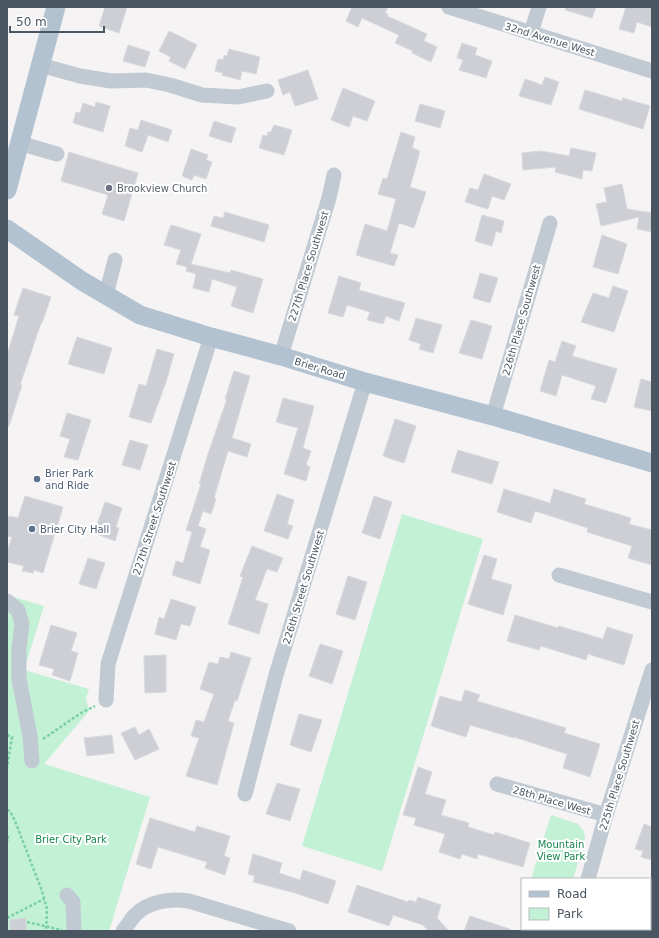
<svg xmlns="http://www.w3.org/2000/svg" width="659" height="938" font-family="'DejaVu Sans',sans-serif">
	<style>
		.green { fill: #c3f1d5 }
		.building { fill: #cdcfd5; stroke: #d7d9de }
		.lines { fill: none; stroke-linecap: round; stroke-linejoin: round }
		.path { stroke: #7ad0a6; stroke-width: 2.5; stroke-dasharray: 3 2; stroke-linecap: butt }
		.minor { stroke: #c1cad2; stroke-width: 15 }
		.major { stroke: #b3c2d1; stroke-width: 19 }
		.worship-dot { fill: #6b7280; stroke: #fff; stroke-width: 1.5 }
		.service-dot { fill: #5c6f8a; stroke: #fff; stroke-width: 1.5 }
		.labels { text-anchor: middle; stroke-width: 4; stroke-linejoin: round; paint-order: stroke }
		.street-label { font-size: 10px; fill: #4a5661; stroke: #fff }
		.worship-label { font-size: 10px; fill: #5b616d; stroke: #fff; text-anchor: start }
		.service-label { font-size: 10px; fill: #4e5e75; stroke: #fff; text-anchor: start }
		.park-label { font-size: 10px; fill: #17864f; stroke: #fff }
	</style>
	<rect width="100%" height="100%" fill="#f5f3f3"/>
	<path class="green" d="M402,514L483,539L382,871L302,846Z
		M7,595L44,606L24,670L89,689L86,698L89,711L44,764L150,797L109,931H7Z
		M551,815L578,824L584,831L585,839L573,879H531Z"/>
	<path class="building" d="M105,7H127L119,33L99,26Z
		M352,7H388L385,13L388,14L387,16L427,34L424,41L437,47L431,62L412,53L413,51L395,43L399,35L362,18L358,27L346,21Z
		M566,7H596L592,18L565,10Z
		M626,7H652V27L637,22L634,33L619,29Z
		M169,31L197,45L185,69L169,61L171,57L159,51Z
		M462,43L477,48L475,55L492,61L486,78L459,70L463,60L457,58Z
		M128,45L150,52L145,67L123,61Z
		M229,49L260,57L256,74L242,71L240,80L222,75L223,73L215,71L218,59L223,60L224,55L227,56Z
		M308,70L318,99L295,106L290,92L283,95L278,80Z
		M545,77L559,82L551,105L519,96L525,79L542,85Z
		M343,88L375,101L367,121L353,116L349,127L331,120Z
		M585,90L622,101L623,98L650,106L643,129L579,109Z
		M96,102L110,106L103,132L73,123L76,112L80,113L83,103L95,107Z
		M420,104L445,111L440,128L415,121Z
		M141,120L172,130L168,142L148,135L142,152L125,146L130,128L138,130Z
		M214,121L236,128L231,143L209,136Z
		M274,125L292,130L284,155L259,148L263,135L267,136L268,132H271Z
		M401,132L415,137L412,148L420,151L410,187L426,192L414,228L399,223L390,253L398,255L394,266L356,255L365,224L387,231L396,199L378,194L383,178L387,179Z
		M571,148L596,153L592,171L583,170L582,179L555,172L556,167L523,170L522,153L541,151L569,156Z
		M191,149L208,155L206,160L212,162L206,179L194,175L192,180L182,176Z
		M69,152L138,173L124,221L102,214L108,195L61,181Z
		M484,174L511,184L504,200L492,196L488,209L465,202L470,188L478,190Z
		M622,184L627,209L652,213V232L637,229L639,217L601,226L596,204L607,202L604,188Z
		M225,212L269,225L264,242L211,226L214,216L223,218Z
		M482,215L504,221L501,233L496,231L492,246L475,241Z
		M171,225L201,234L191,264L230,273L231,270L263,279L253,313L231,306L237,287L212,279L209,292L193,288L196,274L186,271L187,267L176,264L181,250L164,245Z
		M602,235L627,244L618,274L593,267Z
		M480,273L498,278L490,303L473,298Z
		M339,276L361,283L359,290L405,303L399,321L386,316L383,324L367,320L370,312L347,305L343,317L328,313Z
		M613,286L628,291L614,332L581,322L593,293L609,298Z
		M23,288L51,297L42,323H41L20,385H22L9,426H7V355L19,316L14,315Z
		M416,318L442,325L433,353L419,349L421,344L409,340Z
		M471,320L492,326L482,359L459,353Z
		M77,337L112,348L104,374L68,364Z
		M562,341L576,346L572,356L617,369L606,403L591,399L596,386L562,375L556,396L540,391L549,360L555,362Z
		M157,349L174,354L166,382L151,423L129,417L139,384L146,386Z
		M234,371L250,376L232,438L251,444L247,457L228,451L214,498L216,499L211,514L203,511L198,526L206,529L200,547L210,550L200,584L172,575L176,561L183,563L192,532L186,530L201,484H199L208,454L227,399H225Z
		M641,379L652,382V411L634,407Z
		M283,398L314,406L303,448L311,451L306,465L310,467L306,481L284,474L298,428L276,422Z
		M67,413L91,420L78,460L64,457L70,439L60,436Z
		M395,419L416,426L404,463L383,456Z
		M130,440L148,445L140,470L122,465Z
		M458,450L499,462L492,484L451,472Z
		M504,489L550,503L554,489L586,499L584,504L631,518L629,524L652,530V565L628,558L632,546L587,532L588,528L535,511L531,523L497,512Z
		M277,494L294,500L287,524L293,526L288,539L264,531Z
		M25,496L63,507L43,573L34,570L33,573L22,571L24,566L7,562V552L12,537L7,536V522L9,516L18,518Z
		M374,496L392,502L380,539L362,533Z
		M105,502L122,508L116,527L119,528L115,541L94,533Z
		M252,546L283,558L277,572L267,569L255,600L268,604L259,634L228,624L243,577L240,576Z
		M484,555L497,559L491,579L512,585L503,615L468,604Z
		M88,558L105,563L96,589L79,584Z
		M348,576L367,582L355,620L336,614Z
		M171,599L196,607L190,626L181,624L176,640L155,634L159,617L164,619Z
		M515,615L558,628L559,626L603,639L607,627L633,635L624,665L588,654L586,660L541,646L539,650L507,641Z
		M51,625L77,633L71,651L78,653L70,681L52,675L54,669L39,665Z
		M320,644L343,651L332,684L309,676Z
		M231,652L251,658L237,701L235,700L228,721L234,723L217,785L186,776L199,738L191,736L196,720L204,722L214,694L200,689L209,662L218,664L220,657L229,659Z
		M166,655V692L145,693L144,656Z
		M465,690L480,695L477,701L566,728L564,733L600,744L590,777L563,768L567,754L514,737V738L470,725L466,737L431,726L440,696L461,702Z
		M299,714L322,720L311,752L290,745Z
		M135,727L139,735L149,729L159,749L135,760L121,733Z
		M112,735L114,753L87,756L84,738Z
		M418,767L432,772L425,794L446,800L441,815L469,823L468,827L494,835L495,832L530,843L523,867L478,854L477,859L462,854L460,859L439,852L445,834L414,825L416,818L403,815Z
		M277,783L300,789L290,821L266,814Z
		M150,818L195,832L197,826L230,836L224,856L230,858L225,875L205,868L207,862L158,847L151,869L136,864Z
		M644,824L652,827V860L641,857L643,851L635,849Z
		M253,854L282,863L279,873L300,880L303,870L336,881L328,904L295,893L253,882L255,876L248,874Z
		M357,885L408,902L409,900L416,902L418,897L441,905L437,918L449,931H428L423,925L393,915L389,926L348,912Z
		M470,916L510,929V931H464Z
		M26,918V931H10V920Z"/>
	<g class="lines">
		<path class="path" d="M7,735L12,737L7,768
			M43,739L81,713L95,706
			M7,810L10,811L15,821L42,891L47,909L46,931
			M7,836L9,839L7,841
			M7,918L44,899
			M27,922L62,930"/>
		<path class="minor" d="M449,7L652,71
			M531,33L539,7
			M40,65L80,76L111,81L146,80L170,85L202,95L238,97L267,91
			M19,143L57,154
			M106,295L115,260
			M281,356L329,198L334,175
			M493,416L550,223
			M559,575L652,602
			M7,601L18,610L22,624L19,649V679L30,736L32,761
			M106,700L108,664L211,337
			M497,784L606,815
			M245,794L276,675L365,382
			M588,879L606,815L652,670
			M67,895L73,902L74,931
			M629,929L636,931
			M123,931C127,926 130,921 134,916C148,901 171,898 189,901L289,931
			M571,931L572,929"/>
		<path class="major" d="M7,190L56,7
			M7,229L82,281L140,315L211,337L281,356L365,382L493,416L652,463"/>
	</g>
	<circle class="worship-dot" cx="109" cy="188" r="4"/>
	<g class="service-dot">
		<circle cx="37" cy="479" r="4"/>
		<circle cx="32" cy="529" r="4"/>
	</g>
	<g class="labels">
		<g class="street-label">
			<text transform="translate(550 39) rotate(17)" y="4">32nd Avenue West</text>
			<text transform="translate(308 266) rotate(-73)" y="4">227th Place Southwest</text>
			<text transform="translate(521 320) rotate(-74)" y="4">226th Place Southwest</text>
			<text transform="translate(320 368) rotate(17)" y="4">Brier Road</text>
			<text transform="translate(154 518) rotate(-72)" y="4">227th Street Southwest</text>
			<text transform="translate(303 587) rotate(-73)" y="4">226th Street Southwest</text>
			<text transform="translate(619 775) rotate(-73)" y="4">225th Place Southwest</text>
			<text transform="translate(552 800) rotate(16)" y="4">28th Place West</text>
		</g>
		<g class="worship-label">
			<text x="117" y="192">Brookview Church</text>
		</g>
		<g class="service-label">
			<text x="45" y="477">Brier Park<tspan x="45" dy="12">and Ride</tspan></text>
			<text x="40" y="533">Brier City Hall</text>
		</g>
		<g class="park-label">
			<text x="71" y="843">Brier City Park</text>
			<text x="561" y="848">Mountain<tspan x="561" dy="12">View Park</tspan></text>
		</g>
	</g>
	<rect width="659" height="938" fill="none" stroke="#4a5661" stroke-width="16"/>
	<rect x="521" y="878" width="130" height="52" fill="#ffffff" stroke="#b7bbc0"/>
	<rect x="529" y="891" width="20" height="6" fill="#b3c2d1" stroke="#b7bbc0"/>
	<text x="557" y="898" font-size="12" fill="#4a5661">Road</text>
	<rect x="529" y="908" width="20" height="12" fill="#c3f1d5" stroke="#b7bbc0"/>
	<text x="557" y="918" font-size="12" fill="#4a5661">Park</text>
	<path d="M10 26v6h94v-6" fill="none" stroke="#4a5661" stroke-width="2"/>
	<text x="16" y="26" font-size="12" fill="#4a5661" stroke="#ffffff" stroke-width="3" paint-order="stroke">50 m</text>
</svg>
